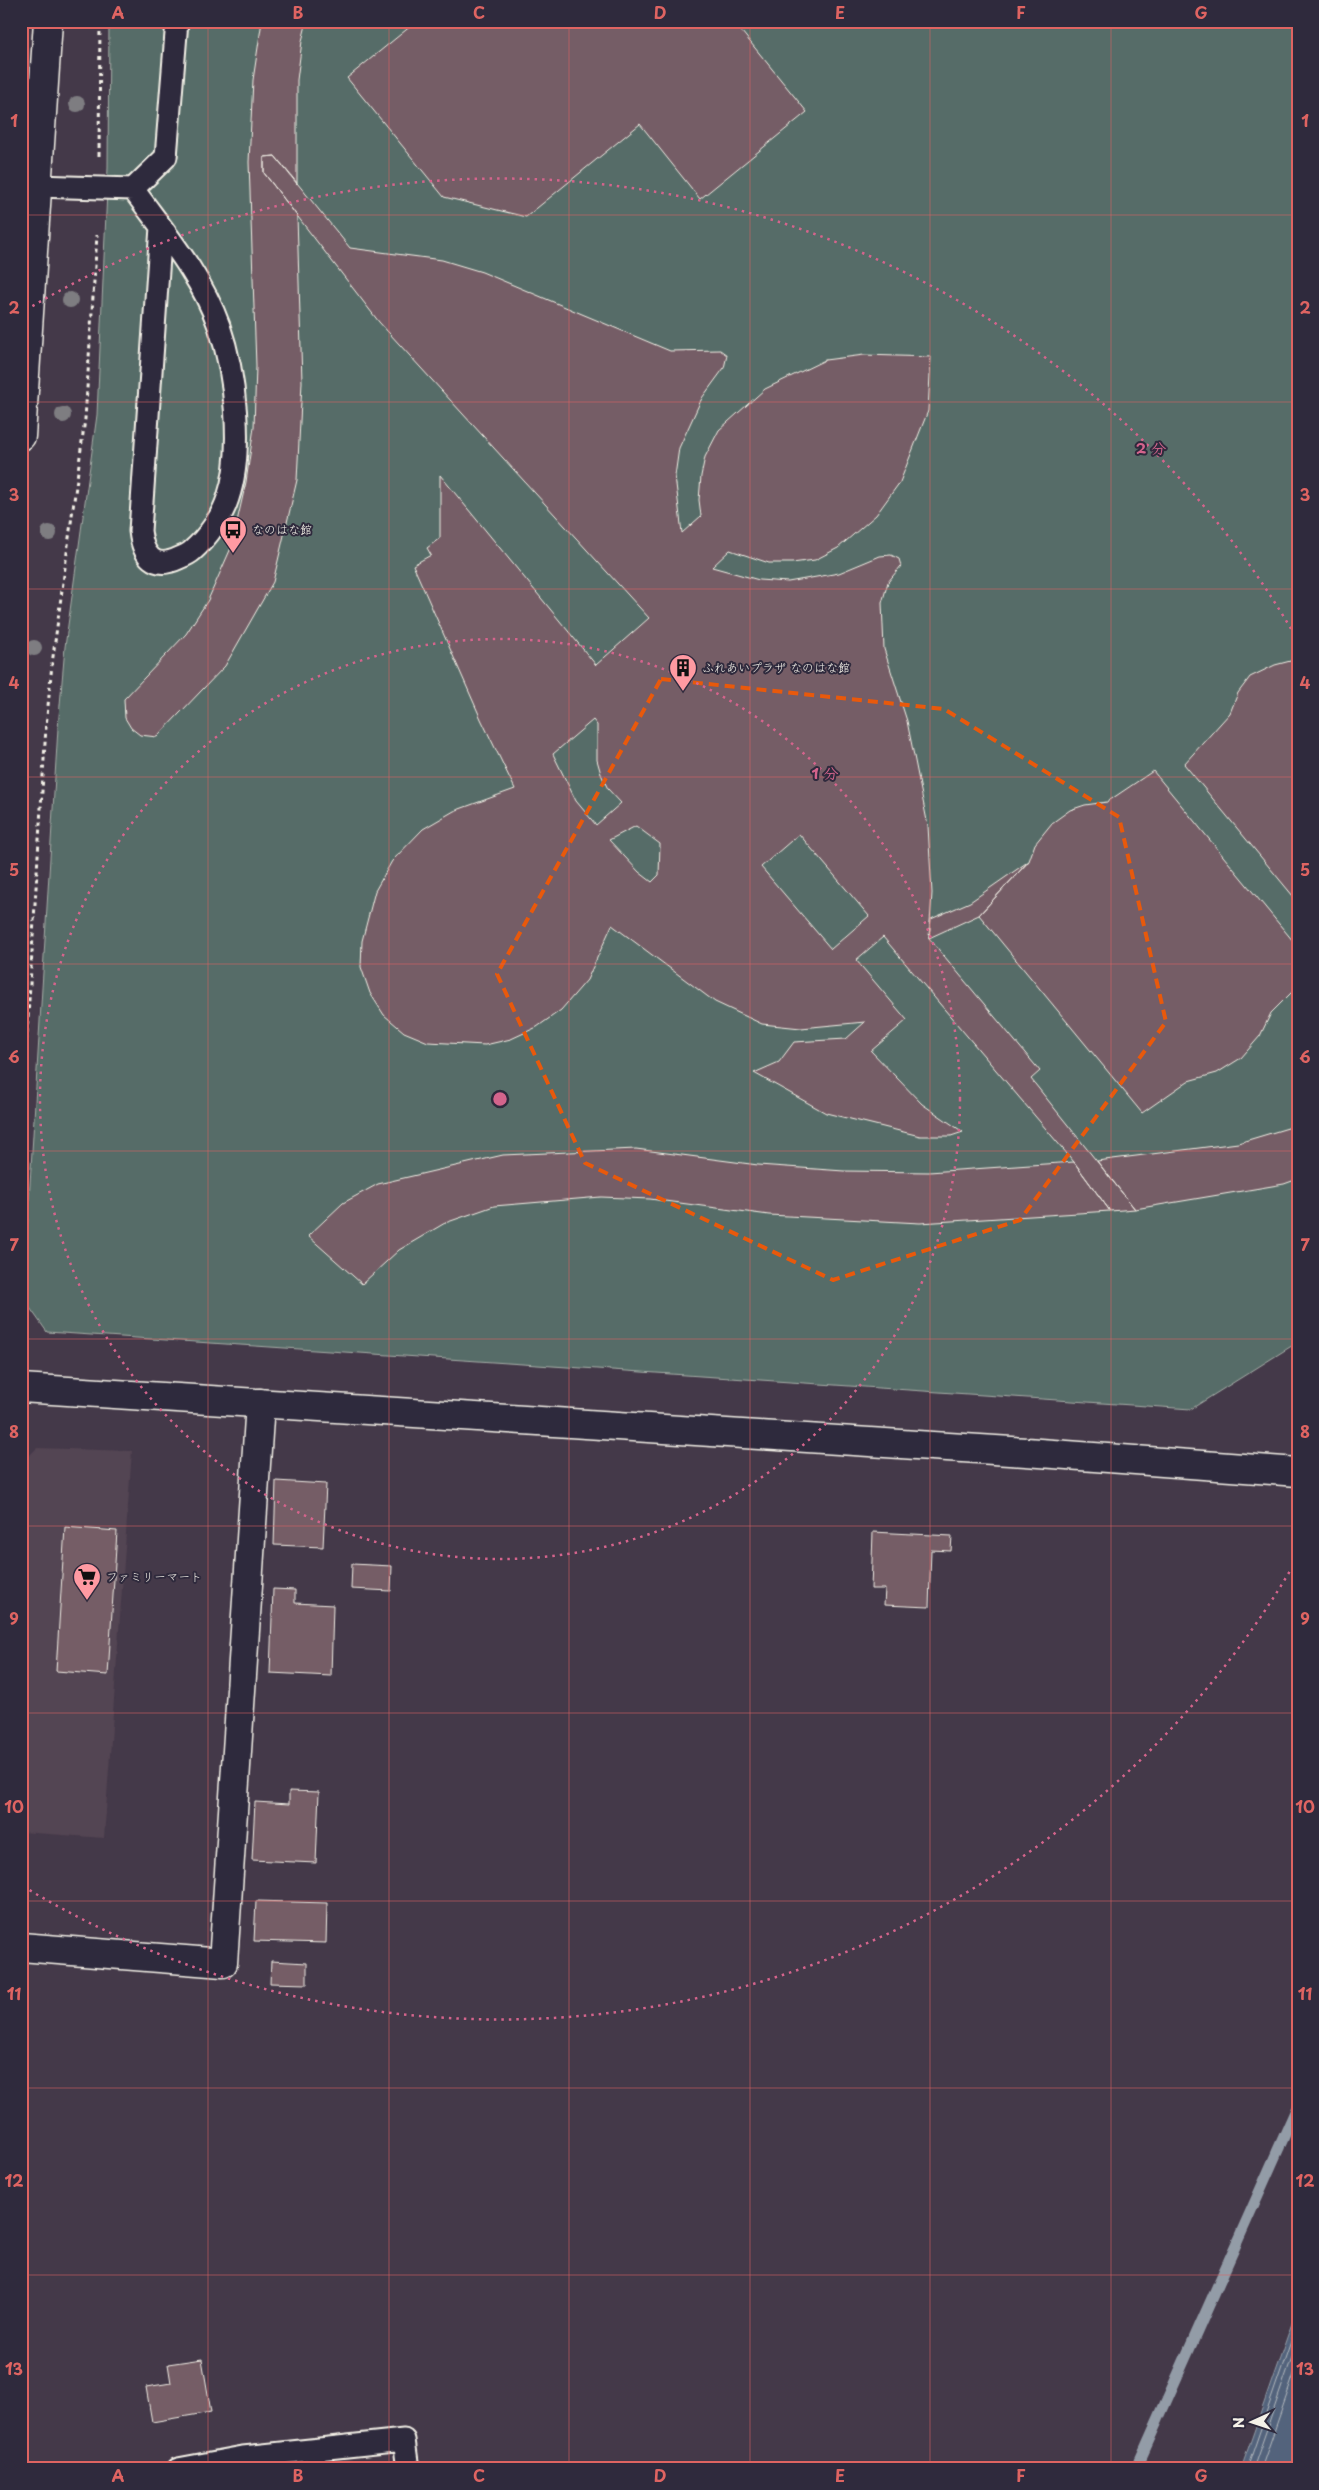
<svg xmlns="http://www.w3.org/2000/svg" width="1319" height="2490" font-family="'Playpen Sans','Klee One',sans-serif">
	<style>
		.built { fill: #534452 }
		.green { fill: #576c67; stroke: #a6aea8 }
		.water { fill: #52637c; stroke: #939ca7 }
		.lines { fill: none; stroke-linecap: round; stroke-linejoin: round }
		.shore { stroke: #b3b8bd; stroke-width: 1 }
		.stream { stroke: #939ca7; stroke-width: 11 }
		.building { fill: #755d66; stroke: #f4f1e8; fill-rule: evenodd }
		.lane-casing { stroke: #f4f1e8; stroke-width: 25 }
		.street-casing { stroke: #f4f1e8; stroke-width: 31 }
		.secondary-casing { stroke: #f4f1e8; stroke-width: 31 }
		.path { stroke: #f4f1e8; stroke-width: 3; stroke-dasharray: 4 4; stroke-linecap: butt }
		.lane { stroke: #2f2a3d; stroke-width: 21 }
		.street { stroke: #2f2a3d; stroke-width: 28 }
		.secondary { stroke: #2f2a3d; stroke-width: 28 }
		.tree { fill: #7e7d81 }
		.marked { fill: none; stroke: #e8590c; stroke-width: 4; stroke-dasharray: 10 6; stroke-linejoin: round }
		.grid { fill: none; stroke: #df6462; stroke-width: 1; stroke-opacity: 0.55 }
		.ring { fill: none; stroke: #d4648c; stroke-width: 2.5; stroke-dasharray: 2.5 5 }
		.labels { text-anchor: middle; stroke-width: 4; stroke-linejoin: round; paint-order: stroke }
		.poi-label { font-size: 12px; fill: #f4f1e8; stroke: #2f2a3d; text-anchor: start }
		.centre { fill: #d4648c; stroke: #2f2a3d; stroke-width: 2.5 }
		.ring-label { font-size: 15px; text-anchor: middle; font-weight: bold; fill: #d4648c; stroke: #2f2a3d; stroke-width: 4; stroke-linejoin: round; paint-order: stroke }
		.neatline { fill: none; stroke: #df6462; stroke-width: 2 }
		.grid-label { font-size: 16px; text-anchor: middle; font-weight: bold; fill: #df6462 }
	</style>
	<rect width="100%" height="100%" fill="#443949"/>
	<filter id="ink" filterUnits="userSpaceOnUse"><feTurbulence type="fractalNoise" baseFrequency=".02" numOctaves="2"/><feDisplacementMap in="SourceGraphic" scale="10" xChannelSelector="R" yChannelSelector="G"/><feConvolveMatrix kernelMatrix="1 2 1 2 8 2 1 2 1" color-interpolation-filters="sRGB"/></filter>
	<g filter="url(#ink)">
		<path class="built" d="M37,1448L132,1451L104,1838L21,1832V1464Z"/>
		<path class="green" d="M109,21H1298V1342L1191,1409L47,1332L23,1298L58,728L65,647L97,415L108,168Z"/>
		<path class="water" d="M1298,2306V2469H1241Z"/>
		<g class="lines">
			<path class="shore" d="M1247,2469L1298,2321
				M1253,2469L1298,2340
				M1261,2469L1298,2363"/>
			<path class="stream" d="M1136,2469L1298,2105"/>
		</g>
		<path class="building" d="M262,21H307L302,41L297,80V184L275,156L264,157V173L297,216L302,382L297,480L273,582L225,666L157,737L140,735L131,728L125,718L124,699L186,634L208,600L231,548L246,482L254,427L256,366L249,162L253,80Z
			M417,21H733L807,112L700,199L640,124L526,217L444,197L347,78Z
			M275,156L350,248L442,260L482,272L670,351L720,350L727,355L724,368L702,398L679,448L675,476L682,533L701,516L699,500L701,476L705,457L719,430L765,389L825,360L864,355L931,357L928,411L900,482L876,515L838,548L815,560L792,563H769L730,550L712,567L759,580L788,582L839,573L880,556L891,555L899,559L901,566L888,582L882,603L884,649L907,721L928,826L932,893L929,938L1040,1071L1031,1079L1135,1209L1110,1211L1074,1162L883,937L856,960L907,1020L871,1051L922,1104L963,1132L951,1136H920L826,1113L754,1073L779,1062L794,1042L846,1039L865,1022L801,1028L762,1024L715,1002L612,925L587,980L561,1010L537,1027L511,1039L485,1045L428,1042L404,1032L384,1015L370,993L361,967L362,941L375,891L392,861L423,829L454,811L515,789L481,719L413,565L431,555L427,548L440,538V475L596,665L649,618L379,322L264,173V157ZM593,720L597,725V760L601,774L608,789L621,803L596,825L576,801L553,754ZM636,826L660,844L659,875L652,882L639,872L609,840ZM799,834L869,916L831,949L761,867Z
			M1298,659V902L1184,764L1230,713L1238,693L1250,677L1275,665Z
			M1153,771L1298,947V986L1271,1013L1260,1036L1241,1058L1217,1073L1188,1081L1142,1113L979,915L1029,861L1035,844L1052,823L1070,810L1085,805L1107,802Z
			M1029,861L979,915L929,938L931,919L970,902Z
			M1298,1125V1179L1284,1184L1135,1209L1097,1161L1238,1143Z
			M636,1149L758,1165L844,1171L929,1172L1074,1162L1110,1211L920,1223L769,1215L650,1199L601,1197L494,1206L445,1223L399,1250L362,1284L308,1236L343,1203L378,1184L503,1155Z
			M276,1481L326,1484L323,1547L274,1545Z
			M65,1527L117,1531L108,1675L56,1671Z
			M873,1532L952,1536L951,1551L931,1550L929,1607L884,1605L885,1589H871Z
			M352,1564L392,1566L391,1591L351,1589Z
			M273,1589L295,1590V1603L333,1605L331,1676L270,1673Z
			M289,1791L319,1792L316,1863L252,1860L255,1802L289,1804Z
			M256,1901L327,1903L326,1943L254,1941Z
			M271,1961L307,1963V1984L270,1983Z
			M202,2359L211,2412L152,2422L146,2387L171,2383L168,2364Z"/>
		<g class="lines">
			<defs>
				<path id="lane" d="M37,186L133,189L166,157L177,21
					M133,189C164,232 201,275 219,326C235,372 244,451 228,498C222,517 207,538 192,551C189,554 184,556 179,558C154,570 143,556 140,531L161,227
					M178,2469L243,2457L404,2440L408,2469"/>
				<path id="street" d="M21,1947L223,1963L260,1403"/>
				<path id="secondary" d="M21,436L48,21
					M21,1388L1026,1452L1298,1472"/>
			</defs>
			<use href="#lane" class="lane-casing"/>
			<use href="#street" class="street-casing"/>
			<use href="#secondary" class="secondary-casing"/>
			<path class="path" d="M99,156L100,21
				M21,1129L46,727L52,664L85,419L97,235"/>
			<use href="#lane" class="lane"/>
			<use href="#street" class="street"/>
			<use href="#secondary" class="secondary"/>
		</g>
		<g class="tree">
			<circle cx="77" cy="104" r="8"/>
			<circle cx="70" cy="300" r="8"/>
			<circle cx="63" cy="415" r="8"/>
			<circle cx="49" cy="533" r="8"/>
			<circle cx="34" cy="648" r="8"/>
		</g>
	</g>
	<path class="marked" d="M661,679L944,709L1119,817L1166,1022L1020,1220L833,1280L585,1163L497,974Z"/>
	<path class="grid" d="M208,21V2469M389,21V2469M569,21V2469M750,21V2469M930,21V2469M1111,21V2469M21,215H1298M21,402H1298M21,589H1298M21,777H1298M21,964H1298M21,1151H1298M21,1339H1298M21,1526H1298M21,1713H1298M21,1901H1298M21,2088H1298M21,2275H1298"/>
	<g class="ring">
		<circle cx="500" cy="1099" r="460"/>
		<path d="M1297 1559A920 920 0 0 1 26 1888M26 310A920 920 0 0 1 1297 639"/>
	</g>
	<defs>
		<symbol id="bus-pin" viewBox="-11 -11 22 30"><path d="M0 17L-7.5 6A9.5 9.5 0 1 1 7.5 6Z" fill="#ff9aa2" stroke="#2f2a3d"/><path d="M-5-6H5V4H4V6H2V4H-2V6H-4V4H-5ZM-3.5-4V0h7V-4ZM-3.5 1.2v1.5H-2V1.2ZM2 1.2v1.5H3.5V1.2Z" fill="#111"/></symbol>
		<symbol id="building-pin" viewBox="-11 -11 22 30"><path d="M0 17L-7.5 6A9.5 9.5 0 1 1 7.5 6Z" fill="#ff9aa2" stroke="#2f2a3d"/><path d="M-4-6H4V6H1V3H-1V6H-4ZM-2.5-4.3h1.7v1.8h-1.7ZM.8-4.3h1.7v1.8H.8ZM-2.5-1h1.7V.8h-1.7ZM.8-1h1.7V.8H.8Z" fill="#111"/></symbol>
		<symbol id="supermarket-pin" viewBox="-11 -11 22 30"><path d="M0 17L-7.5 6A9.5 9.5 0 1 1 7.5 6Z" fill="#ff9aa2" stroke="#2f2a3d"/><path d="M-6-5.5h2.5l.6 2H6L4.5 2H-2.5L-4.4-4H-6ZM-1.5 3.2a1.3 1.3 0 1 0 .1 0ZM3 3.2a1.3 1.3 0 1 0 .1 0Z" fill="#111"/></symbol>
	</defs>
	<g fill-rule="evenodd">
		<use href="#bus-pin" x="217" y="514" width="32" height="43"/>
		<use href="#building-pin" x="667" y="652" width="32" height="43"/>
		<use href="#supermarket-pin" x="71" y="1561" width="32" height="43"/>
	</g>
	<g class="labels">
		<g class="poi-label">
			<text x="252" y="534">なのはな館</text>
			<text x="702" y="672">ふれあいプラザ なのはな館</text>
			<text x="106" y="1581">ファミリーマート</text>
		</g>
	</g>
	<circle cx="500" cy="1099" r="8" class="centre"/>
	<g class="ring-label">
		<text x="1151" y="454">2 分</text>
		<text x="825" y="779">1 分</text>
	</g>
	<rect width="1319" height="2490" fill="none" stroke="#2f2a3d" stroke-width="55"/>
	<g transform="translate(1252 2422) rotate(267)" stroke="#2f2a3d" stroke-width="4" paint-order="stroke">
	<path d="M0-4L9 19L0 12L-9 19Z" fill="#f4f1e8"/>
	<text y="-8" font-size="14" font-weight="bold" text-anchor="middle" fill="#f4f1e8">N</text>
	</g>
	<rect x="28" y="28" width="1264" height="2434" class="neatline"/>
	<g class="grid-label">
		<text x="118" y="19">A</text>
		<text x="298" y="19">B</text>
		<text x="479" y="19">C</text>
		<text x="660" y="19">D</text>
		<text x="840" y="19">E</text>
		<text x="1021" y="19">F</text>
		<text x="1201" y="19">G</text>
		<text x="14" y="127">1</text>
		<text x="1305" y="127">1</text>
		<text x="14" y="314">2</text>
		<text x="1305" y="314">2</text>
		<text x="14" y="501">3</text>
		<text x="1305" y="501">3</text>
		<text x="14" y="689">4</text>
		<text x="1305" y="689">4</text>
		<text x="14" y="876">5</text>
		<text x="1305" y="876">5</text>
		<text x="14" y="1063">6</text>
		<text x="1305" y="1063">6</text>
		<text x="14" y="1251">7</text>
		<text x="1305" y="1251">7</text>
		<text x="14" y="1438">8</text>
		<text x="1305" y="1438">8</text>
		<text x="14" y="1625">9</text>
		<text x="1305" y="1625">9</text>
		<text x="14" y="1813">10</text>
		<text x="1305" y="1813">10</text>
		<text x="14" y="2000">11</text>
		<text x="1305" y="2000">11</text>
		<text x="14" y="2187">12</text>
		<text x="1305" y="2187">12</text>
		<text x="14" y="2375">13</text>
		<text x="1305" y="2375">13</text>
		<text x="118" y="2482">A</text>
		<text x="298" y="2482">B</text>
		<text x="479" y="2482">C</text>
		<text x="660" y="2482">D</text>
		<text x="840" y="2482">E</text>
		<text x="1021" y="2482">F</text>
		<text x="1201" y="2482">G</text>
	</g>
</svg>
